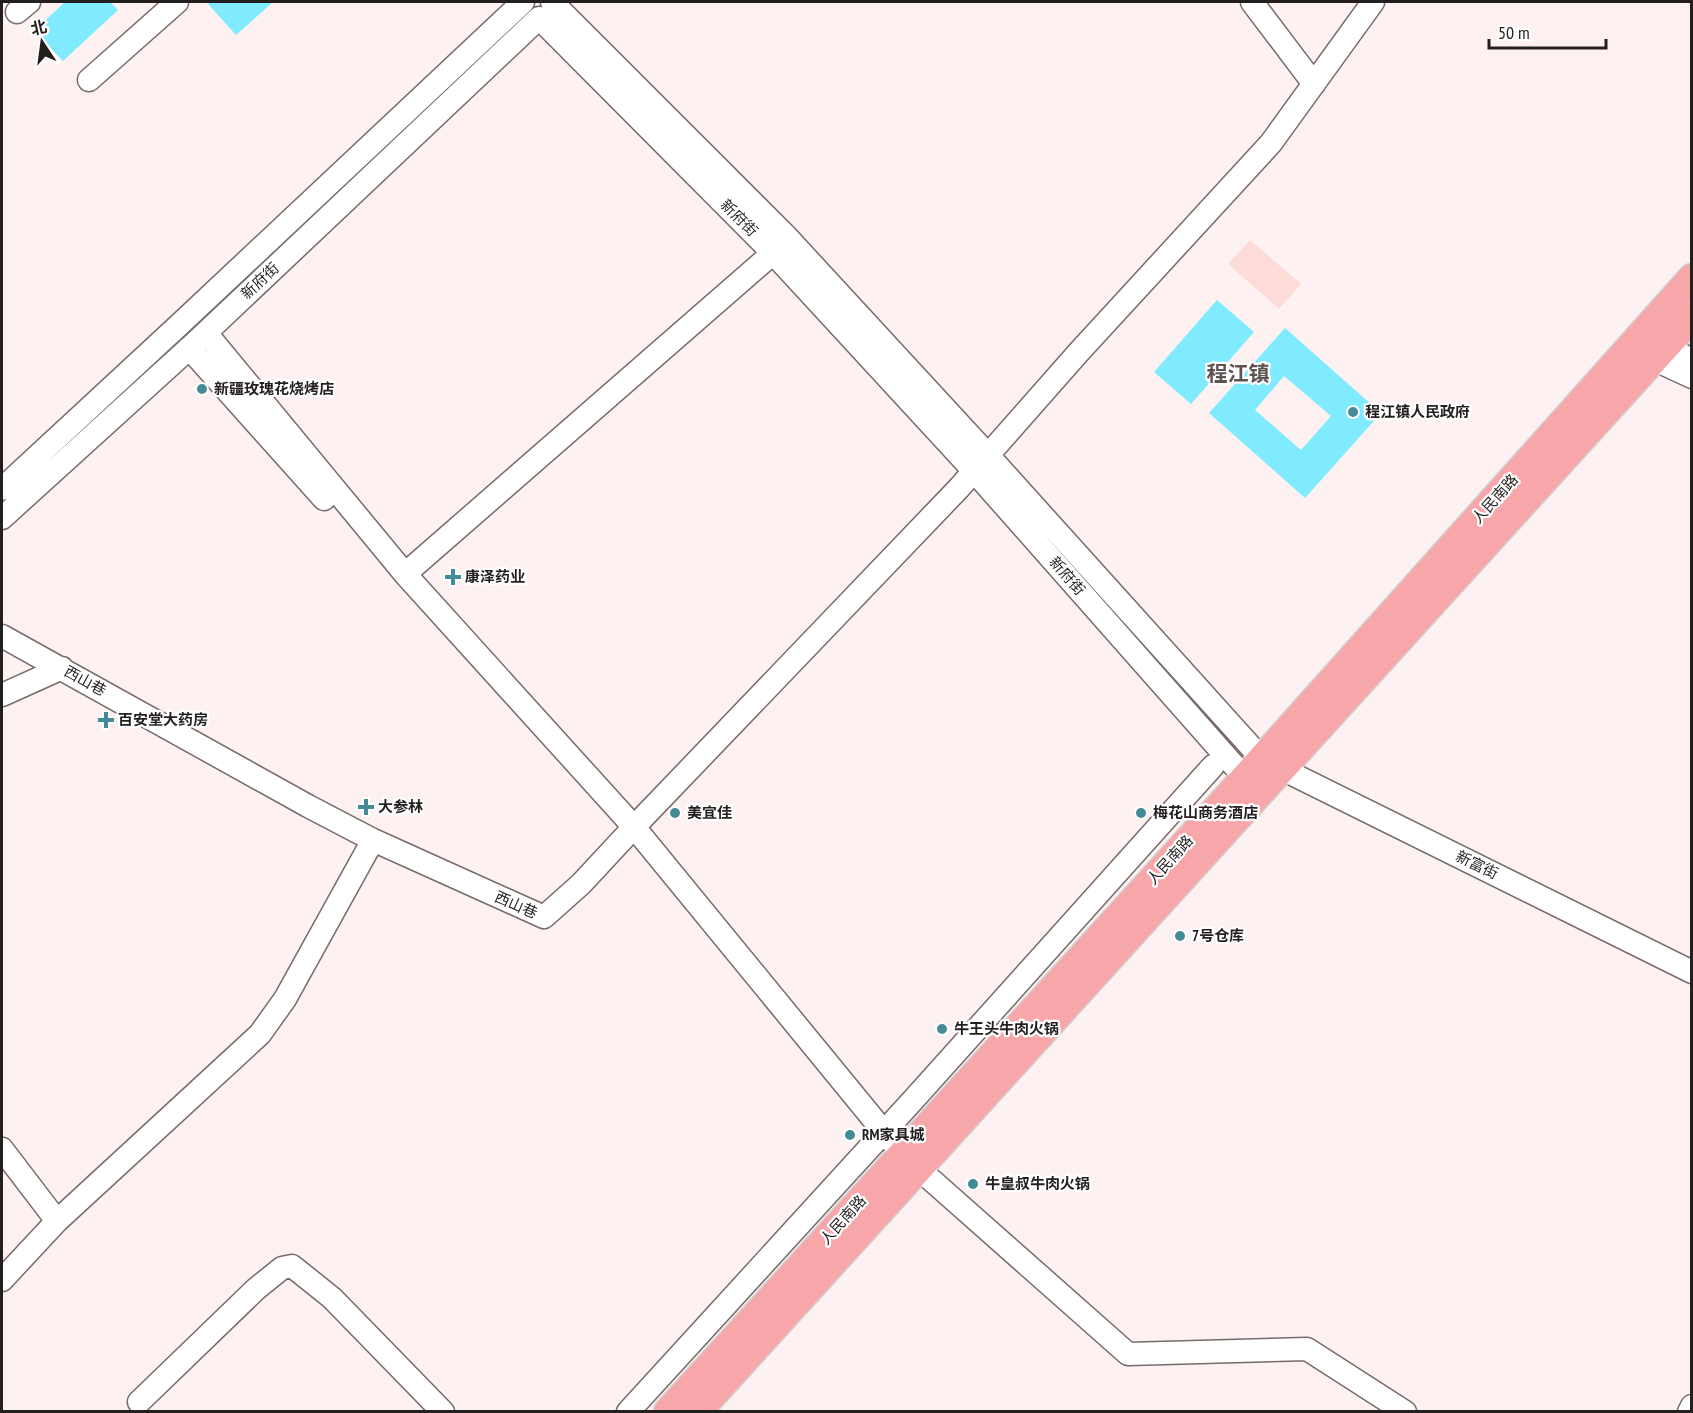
<svg xmlns="http://www.w3.org/2000/svg" width="1693" height="1413" font-family="'PT Sans Narrow','Noto Sans SC',sans-serif">
	<style>
		.green { fill: #fddbd9 }
		.building { fill: #80eaff; fill-rule: evenodd }
		.lines { fill: none; stroke-linecap: round; stroke-linejoin: round }
		.minor-casing { stroke: #776a6a; stroke-width: 25 }
		.major-casing { stroke: #d3d2d2; stroke-width: 31 }
		.minor { stroke: #fff; stroke-width: 22 }
		.major { stroke: #f7a7a9; stroke-width: 28 }
		.poi-dot { fill: #458a97; stroke: #fff; stroke-width: 2 }
		.labels { text-anchor: middle; stroke-width: 4.5; stroke-linejoin: round; paint-order: stroke }
		.street-label { font-size: 15px; fill: #241f1f; stroke: #fff }
		.poi-label { font-size: 15px; font-weight: bold; fill: #241f1f; stroke: #fff; text-anchor: start }
		.district-label { font-size: 21px; font-weight: bold; fill: #5e5252; stroke: #fff }
	</style>
	<rect width="100%" height="100%" fill="#fdf2f1"/>
	<path class="green" d="M1250,240L1301,284L1279,309L1228,264Z"/>
	<path class="building" d="M65,2H110L118,10L63,61L34,31Z
		M211,2H273L236,35L208,4Z
		M1217,300L1254,332L1191,404L1154,372Z
		M1285,328L1381,413L1305,498L1209,413ZM1284,376L1331,416L1301,450L1255,410Z"/>
	<g class="lines">
		<defs>
			<path id="minor" d="M552,2L786,236L986,453L1262,759L1692,972
				M1252,2L1314,84
				M17,12L29,2
				M89,80L177,2
				M206,333L405,574L634,827L959,488L1078,353L1271,143L1373,2
				M1664,346L1692,360
				M189,348L324,499
				M1653,359L1692,377
				M2,489L179,325L523,2
				M2,518L196,342L539,18L773,253L973,470L1245,778
				M405,574L773,253
				M2,636L308,806L373,840L544,917L581,884L634,827L902,1154L1128,1354L1307,1349L1405,1412
				M2,695L62,668
				M2,1149L57,1221
				M2,1280L57,1221L260,1034L285,999L373,840
				M139,1402L256,1289L282,1268L292,1266L332,1298L443,1412
				M628,1412L914,1099L1213,766
				M1689,1412L1692,1406"/>
			<path id="major" d="M668,1412L1245,778L1692,278
				M697,1412L1692,317"/>
		</defs>
		<use href="#minor" class="minor-casing"/>
		<use href="#major" class="major-casing"/>
		<use href="#minor" class="minor"/>
		<use href="#major" class="major"/>
	</g>
	<g class="poi-dot">
		<circle cx="202" cy="389" r="6"/>
		<circle cx="1353" cy="412" r="6"/>
		<path d="M450 568h6v6h6v6h-6v6h-6v-6h-6v-6h6z"/>
		<path d="M103 711h6v6h6v6h-6v6h-6v-6h-6v-6h6z"/>
		<path d="M363 798h6v6h6v6h-6v6h-6v-6h-6v-6h6z"/>
		<circle cx="675" cy="813" r="6"/>
		<circle cx="1141" cy="813" r="6"/>
		<circle cx="1180" cy="936" r="6"/>
		<circle cx="942" cy="1029" r="6"/>
		<circle cx="850" cy="1135" r="6"/>
		<circle cx="973" cy="1184" r="6"/>
	</g>
	<g class="labels">
		<g class="street-label">
			<text transform="translate(739 218) rotate(45)" y="5">新府街</text>
			<text transform="translate(260 281) rotate(-43)" y="5">新府街</text>
			<text transform="translate(1495 499) rotate(-48)" y="5">人民南路</text>
			<text transform="translate(1067 576) rotate(49)" y="5">新府街</text>
			<text transform="translate(85 681) rotate(29)" y="5">西山巷</text>
			<text transform="translate(1170 860) rotate(-48)" y="5">人民南路</text>
			<text transform="translate(1477 865) rotate(26)" y="5">新富街</text>
			<text transform="translate(516 905) rotate(24)" y="5">西山巷</text>
			<text transform="translate(843 1220) rotate(-48)" y="5">人民南路</text>
		</g>
		<g class="poi-label">
			<text x="214" y="394">新疆玫瑰花烧烤店</text>
			<text x="1365" y="417">程江镇人民政府</text>
			<text x="465" y="582">康泽药业</text>
			<text x="118" y="725">百安堂大药房</text>
			<text x="378" y="812">大参林</text>
			<text x="687" y="818">美宜佳</text>
			<text x="1153" y="818">梅花山商务酒店</text>
			<text x="1192" y="941">7号仓库</text>
			<text x="954" y="1034">牛王头牛肉火锅</text>
			<text x="862" y="1140">RM家具城</text>
			<text x="985" y="1189">牛皇叔牛肉火锅</text>
		</g>
		<g class="district-label">
			<text x="1238" y="381">程江镇</text>
		</g>
	</g>
	<rect width="1693" height="1413" fill="none" stroke="#241f1f" stroke-width="6"/>
	<g transform="translate(42 42) rotate(347)" stroke="#ffffff" stroke-width="4.5" paint-order="stroke">
	<path d="M0-4.5L10 22L0 15L-10 22Z" fill="#241f1f"/>
	<text y="-9" font-size="16" font-weight="bold" text-anchor="middle" fill="#241f1f">北</text>
	</g>
	<path d="M1489 39v9h117v-9" fill="none" stroke="#241f1f" stroke-width="3"/>
	<text x="1498" y="39" font-size="18" fill="#241f1f" stroke="#ffffff" stroke-width="4.5" paint-order="stroke">50 m</text>
</svg>
